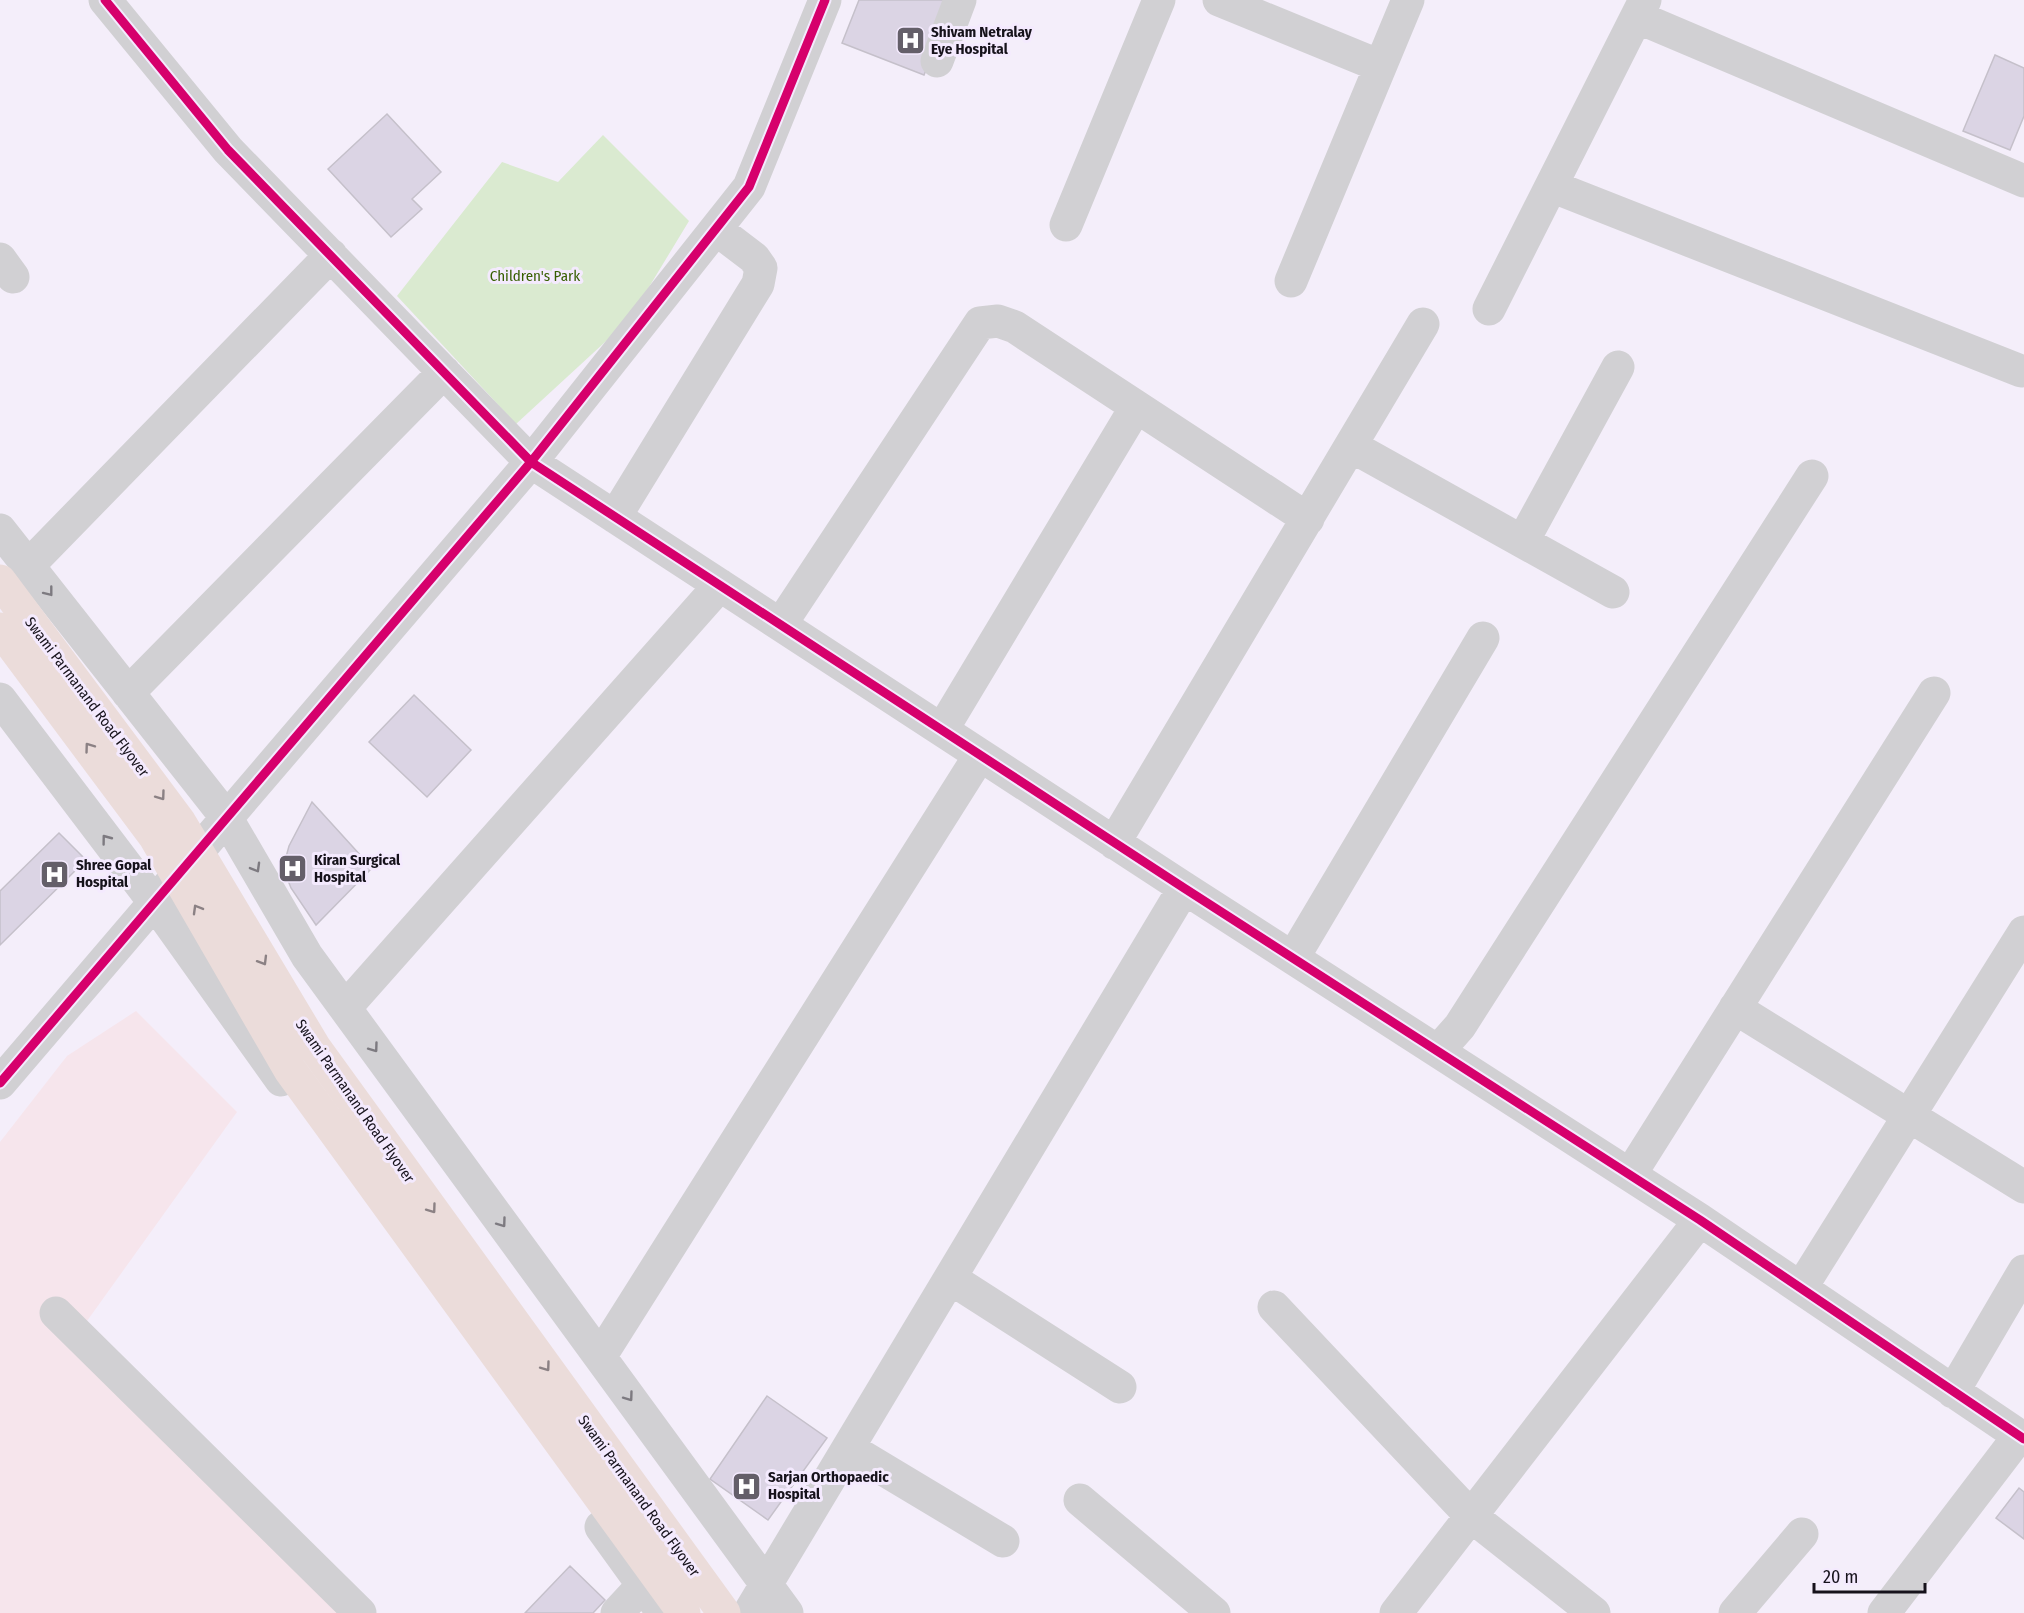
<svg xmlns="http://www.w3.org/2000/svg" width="2024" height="1613" font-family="'Fira Sans Condensed',sans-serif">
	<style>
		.industrial { fill: #f6e5ec }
		.green { fill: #daead0 }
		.building { fill: #dbd4e4; stroke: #c5c0ca; stroke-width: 1.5 }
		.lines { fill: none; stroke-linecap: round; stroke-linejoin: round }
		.minor { stroke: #d1d0d3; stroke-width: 33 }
		.highway { stroke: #ebdcda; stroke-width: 33 }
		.cycleway-casing { stroke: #f4eafe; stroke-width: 13 }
		.cycleway { stroke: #d6006c; stroke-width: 9 }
		.oneway { stroke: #7d7a80 }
		.oneway2 { stroke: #8b8184 }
		.labels { text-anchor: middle; stroke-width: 6; stroke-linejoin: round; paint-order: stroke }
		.poi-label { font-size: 15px; font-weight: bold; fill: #16121b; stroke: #f4eafe; text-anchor: start }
		.park-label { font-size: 15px; fill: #375f02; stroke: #f4eafe }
		.street-label { font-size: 15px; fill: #16121b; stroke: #f4eafe }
	</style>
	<rect width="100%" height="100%" fill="#f4eefa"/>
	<path class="industrial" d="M136,1011L237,1112L87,1321L367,1613H0V1142L67,1056Z"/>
	<path class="green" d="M603,135L689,221L629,320L516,424L397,296L502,162L558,182Z"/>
	<path class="building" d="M859,0H954L924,75L842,43Z
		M1995,55L2024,68V116L2010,150L1963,131Z
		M387,114L441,172L412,199L422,209L391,237L328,169Z
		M414,695L471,750L427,797L369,742Z
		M312,802L372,868L316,925L291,888L283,868L289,846Z
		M59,833L86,860L0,945V891Z
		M767,1396L827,1438L768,1520L710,1479Z
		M2019,1488L2024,1492V1539L1996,1518Z
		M570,1566L605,1600L593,1613H525Z"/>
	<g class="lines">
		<path class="minor" d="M105,0L228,150L531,462L1184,888L1700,1220L2024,1439
			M1219,0L1380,66
			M1637,17L2024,181
			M937,61L960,0
			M1551,186L2021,371
			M1066,225L1159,0
			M0,259L13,277
			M1291,281L1408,0
			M1489,309L1645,0
			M1351,446L1613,592
			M615,517L758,284L761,268L754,258L716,229
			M0,530L226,817L307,956L787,1613
			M1523,541L1618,367
			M28,566L331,255
			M781,624L980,323L998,321L1015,327L1308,519
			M128,693L444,372
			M0,699L154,902L281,1080
			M942,730L1136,407
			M1114,843L1423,324
			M1293,958L1483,638
			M345,1008L720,585
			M1735,1008L2024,1187
			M1438,1051L1460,1026L1812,476
			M0,1083L531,462L749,187L825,0
			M1630,1175L1934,693
			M950,1278L1120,1387
			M1801,1288L2024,932
			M1274,1307L1471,1516L1594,1613
			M56,1313L360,1613
			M600,1357L980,755
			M1953,1392L2024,1271
			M848,1448L1003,1541
			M1080,1500L1214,1613
			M601,1527L663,1613
			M617,1613L643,1585
			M749,1613L1184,888
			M1396,1613L1700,1220
			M1735,1613L1802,1534
			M1884,1613L2019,1436"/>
		<path class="highway" d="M0,581L179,821L315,1048L724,1613
			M0,629L155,837L290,1070L684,1613"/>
		<defs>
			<path id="cycleway" d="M105,0L228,150L531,462L1184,888L1700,1220L2024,1439
				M0,1083L531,462L749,187L825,0"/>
		</defs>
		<use href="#cycleway" class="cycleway-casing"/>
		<use href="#cycleway" class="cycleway"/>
	</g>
	<defs><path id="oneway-chevron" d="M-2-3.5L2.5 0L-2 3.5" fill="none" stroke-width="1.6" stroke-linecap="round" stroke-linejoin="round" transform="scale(1.5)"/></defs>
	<g class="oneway">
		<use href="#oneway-chevron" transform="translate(49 592) rotate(52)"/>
		<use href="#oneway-chevron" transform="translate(106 839) rotate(-127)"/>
		<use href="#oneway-chevron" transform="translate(256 868) rotate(60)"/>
		<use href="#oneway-chevron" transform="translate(374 1048) rotate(54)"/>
		<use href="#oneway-chevron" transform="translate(502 1223) rotate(54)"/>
		<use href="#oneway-chevron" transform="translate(629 1397) rotate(54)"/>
	</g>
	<g class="oneway2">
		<use href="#oneway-chevron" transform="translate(89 747) rotate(-126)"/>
		<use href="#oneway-chevron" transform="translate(161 796) rotate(54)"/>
		<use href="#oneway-chevron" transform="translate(197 909) rotate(-120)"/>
		<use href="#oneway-chevron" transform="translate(263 961) rotate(59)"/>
		<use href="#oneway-chevron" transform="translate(432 1209) rotate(54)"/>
		<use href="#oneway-chevron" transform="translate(546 1367) rotate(54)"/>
	</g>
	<defs>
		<symbol id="hospital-square" viewBox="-11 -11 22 22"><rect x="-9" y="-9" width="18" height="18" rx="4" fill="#645f69" stroke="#f4eafe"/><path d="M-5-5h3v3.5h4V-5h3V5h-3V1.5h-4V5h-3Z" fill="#fff"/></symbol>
	</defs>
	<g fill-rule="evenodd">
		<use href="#hospital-square" x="894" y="24" width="33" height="33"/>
		<use href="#hospital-square" x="276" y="852" width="33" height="33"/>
		<use href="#hospital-square" x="38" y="858" width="33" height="33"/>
		<use href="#hospital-square" x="730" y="1470" width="33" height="33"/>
	</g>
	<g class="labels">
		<g class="poi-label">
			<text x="931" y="37">Shivam Netralay<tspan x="931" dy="17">Eye Hospital</tspan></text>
			<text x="314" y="865">Kiran Surgical<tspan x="314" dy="17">Hospital</tspan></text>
			<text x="76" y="870">Shree Gopal<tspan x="76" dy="17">Hospital</tspan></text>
			<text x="768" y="1482">Sarjan Orthopaedic<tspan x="768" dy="17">Hospital</tspan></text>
		</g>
		<g class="park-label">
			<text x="535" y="281">Children's Park</text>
		</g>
		<g class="street-label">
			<text transform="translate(87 697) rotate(53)" y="5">Swami Parmanand Road Flyover</text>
			<text transform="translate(355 1101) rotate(55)" y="5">Swami Parmanand Road Flyover</text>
			<text transform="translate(639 1496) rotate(54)" y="5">Swami Parmanand Road Flyover</text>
		</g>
	</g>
	<path d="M1814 1583v9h111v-9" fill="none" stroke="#16121b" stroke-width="3"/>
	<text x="1823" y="1583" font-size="18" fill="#16121b" stroke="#f4eafe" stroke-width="4.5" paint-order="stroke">20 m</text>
</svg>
